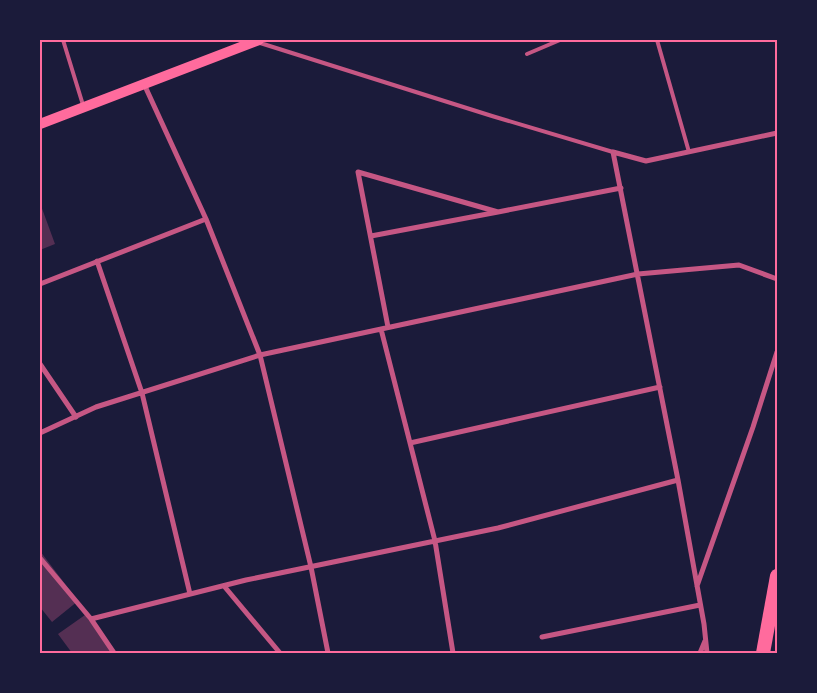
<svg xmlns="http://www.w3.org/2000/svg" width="817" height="693" font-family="Lora,serif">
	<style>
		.building { fill: #542f53 }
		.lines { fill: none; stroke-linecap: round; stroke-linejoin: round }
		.service { stroke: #c65784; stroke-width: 4 }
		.minor { stroke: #c65784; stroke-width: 5 }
		.secondary { stroke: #ff6b9d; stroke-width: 10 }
		.motorway { stroke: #ff6b9d; stroke-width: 14 }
		.neatline { fill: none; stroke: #ff6b9d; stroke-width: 2 }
	</style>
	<rect width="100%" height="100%" fill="#1b1b3a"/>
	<path class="building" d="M40,203L55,244L40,250Z
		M40,551L78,601L52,622L40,607Z
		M85,615L113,653H72L58,634Z"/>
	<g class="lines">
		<path class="service" d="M63,40L83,105
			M657,40L689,152
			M257,42L492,116L613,152
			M527,54L560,40"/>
		<path class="minor" d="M144,84L206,219L260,355L311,567L328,653
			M498,212L621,188
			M371,236L498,212L358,172L388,327
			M97,261L142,393L190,594
			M40,284L206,219
			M381,329L435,541L453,653
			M40,364L76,417
			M40,433L96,407L260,355L638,274L739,265L777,279
			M410,443L660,387
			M40,558L91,619L114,653
			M224,586L280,653
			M697,586L753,427L777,352
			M91,619L246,580L498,528L678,480
			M542,637L700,605
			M700,653L705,641
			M707,653L704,624L678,480L613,152L646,161L777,133"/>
		<path class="secondary" d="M40,124L259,40"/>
		<path class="motorway" d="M763,653L777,576"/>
	</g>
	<rect width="817" height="693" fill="none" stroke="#1b1b3a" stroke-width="82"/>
	<rect x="41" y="41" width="735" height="611" class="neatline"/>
</svg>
